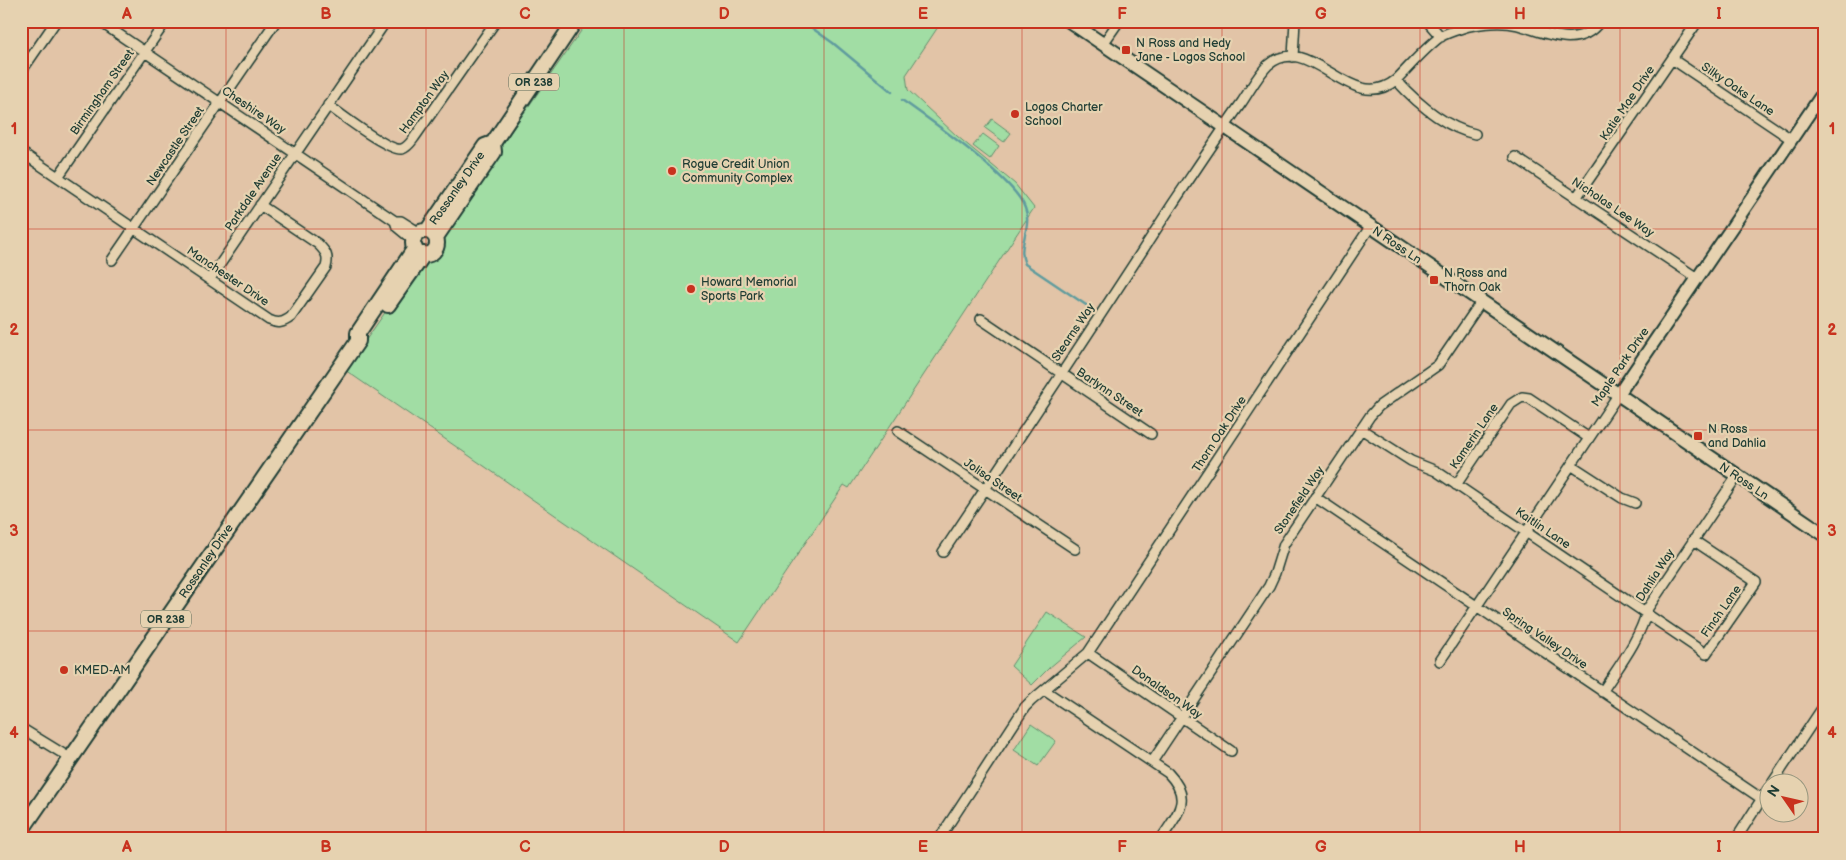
<svg xmlns="http://www.w3.org/2000/svg" width="1846" height="860" font-family="'Balsamiq Sans',sans-serif">
	<style>
		.green { fill: #a1dda4; stroke: #608d6c }
		.lines { fill: none; stroke-linecap: round; stroke-linejoin: round }
		.stream { stroke: #609c9e; stroke-width: 2.5 }
		.minor-casing { stroke: #1f3d34; stroke-width: 12 }
		.tertiary-casing { stroke: #1f3d34; stroke-width: 15 }
		.secondary-casing { stroke: #1f3d34; stroke-width: 16 }
		.primary-casing { stroke: #1f3d34; stroke-width: 18 }
		.minor { stroke: #e6d2b0; stroke-width: 9 }
		.tertiary { stroke: #e6d2b0; stroke-width: 11 }
		.secondary { stroke: #e6d2b0; stroke-width: 12 }
		.primary { stroke: #e6d2b0; stroke-width: 14 }
		.grid { fill: none; stroke: #c8321e; stroke-width: 1; stroke-opacity: 0.55 }
		.poi-dot { fill: #c8321e; stroke: #e6d2b0; stroke-width: 2 }
		.labels { text-anchor: middle; stroke-width: 4.5; stroke-linejoin: round; paint-order: stroke }
		.shield { fill: #e6d2b0; stroke: #5b6a59; stroke-width: 1 }
		.shield-label { font-size: 11px; font-weight: bold; fill: #1f3d34 }
		.poi-label { font-size: 12px; fill: #1f3d34; stroke: #e6d2b0; text-anchor: start }
		.street-label { font-size: 12px; fill: #1f3d34; stroke: #e6d2b0 }
		.neatline { fill: none; stroke: #c8321e; stroke-width: 2 }
		.grid-label { font-size: 16px; text-anchor: middle; font-weight: bold; fill: #c8321e }
	</style>
	<rect width="100%" height="100%" fill="#e2c4a7"/>
	<filter id="ink" filterUnits="userSpaceOnUse"><feTurbulence type="fractalNoise" baseFrequency=".02" numOctaves="2"/><feDisplacementMap in="SourceGraphic" scale="10" xChannelSelector="R" yChannelSelector="G"/><feConvolveMatrix kernelMatrix="1 2 1 2 8 2 1 2 1" color-interpolation-filters="sRGB"/></filter>
	<g filter="url(#ink)">
		<path class="green" d="M588,21H942L906,75L908,90L957,136L1015,184L1034,208L849,488L844,485L739,642L345,370Z
			M992,119L1011,133L1004,142L985,128Z
			M983,134L999,146L990,159L973,146Z
			M1047,612L1086,637L1049,668L1032,685L1011,666Z
			M1031,724L1056,741L1038,766L1014,750Z"/>
		<g class="lines">
			<path class="stream" d="M802,21L833,43L892,92
				M902,100C930,120 1015,179 1025,208C1033,227 1016,246 1025,264L1092,309"/>
			<defs>
				<path id="minor" d="M99,21L395,221L397,227L414,241
					M1427,21L1441,37
					M1103,44L1119,21
					M1293,57L1295,21
					M1672,59L1791,139
					M21,72L56,21
					M1396,80C1417,103 1444,127 1475,134
					M328,105C340,114 390,152 402,149C408,147 411,142 414,138L496,21
					M21,152L269,320C278,324 283,323 291,317L326,267C329,256 326,252 318,244L260,205
					M1515,157L1697,278
					M58,177L166,21
					M1576,198L1698,21
					M395,221H401L420,233
					M112,260L276,21
					M210,279L386,21
					M981,319L1151,434
					M1361,429L1411,461L1436,471L1706,654L1756,582L1693,540
					M898,431L1075,549
					M1571,465L1622,498L1635,503
					M1456,485L1511,404L1522,397L1529,398L1589,438
					M1315,497L1762,799
					M943,552C1020,437 1097,321 1172,205C1195,171 1218,136 1242,102C1250,90 1258,75 1268,65C1310,29 1350,117 1396,80C1410,66 1424,49 1440,37C1448,32 1460,29 1469,26C1484,23 1503,21 1518,25C1544,32 1579,51 1600,21
					M1088,653L1231,751
					M1440,661L1618,395
					M1044,690L1168,773C1193,799 1178,813 1161,839
					M1602,692C1621,663 1639,641 1648,608L1737,476
					M21,728L70,758
					M1152,762L1269,586L1275,573L1284,544L1370,416L1379,406L1438,365L1481,302
					M1773,782L1825,704
					M939,839L1025,707L1031,701L1088,653L1370,227
					M1736,839L1768,789"/>
				<path id="tertiary" d="M1618,395L1825,90"/>
				<path id="secondary" d="M1069,21L1825,535"/>
				<path id="primary" d="M493,143L575,21
					M427,231L485,146L493,143
					M413 243a12 12 0 1 1 24 0a12 12 0 1 1-24 0Z
					M436,237L494,152L493,143
					M388,305L424,254
					M21,831L358,341V333L415,248"/>
			</defs>
			<use href="#minor" class="minor-casing"/>
			<use href="#tertiary" class="tertiary-casing"/>
			<use href="#secondary" class="secondary-casing"/>
			<use href="#primary" class="primary-casing"/>
			<use href="#minor" class="minor"/>
			<use href="#tertiary" class="tertiary"/>
			<use href="#secondary" class="secondary"/>
			<use href="#primary" class="primary"/>
		</g>
	</g>
	<path class="grid" d="M226,21V839M426,21V839M624,21V839M824,21V839M1022,21V839M1222,21V839M1420,21V839M1620,21V839M21,229H1825M21,430H1825M21,631H1825"/>
	<g class="poi-dot">
		<rect x="1121" y="45" width="10" height="10" rx="2.5"/>
		<circle cx="1015" cy="114" r="5"/>
		<circle cx="672" cy="171" r="5"/>
		<rect x="1429" y="275" width="10" height="10" rx="2.5"/>
		<circle cx="691" cy="289" r="5"/>
		<rect x="1693" y="431" width="10" height="10" rx="2.5"/>
		<circle cx="64" cy="670" r="5"/>
	</g>
	<g class="labels">
		<g class="shield">
			<rect x="509" y="73.5" width="50" height="17" rx="4"/>
			<rect x="141" y="610.5" width="50" height="17" rx="4"/>
		</g>
		<g class="shield-label">
			<text x="534" y="86">OR 238</text>
			<text x="166" y="623">OR 238</text>
		</g>
		<g class="poi-label">
			<text x="1136" y="47">N Ross and Hedy<tspan x="1136" dy="14">Jane - Logos School</tspan></text>
			<text x="1025" y="111">Logos Charter<tspan x="1025" dy="14">School</tspan></text>
			<text x="682" y="168">Rogue Credit Union<tspan x="682" dy="14">Community Complex</tspan></text>
			<text x="1444" y="277">N Ross and<tspan x="1444" dy="14">Thorn Oak</tspan></text>
			<text x="701" y="286">Howard Memorial<tspan x="701" dy="14">Sports Park</tspan></text>
			<text x="1708" y="433">N Ross<tspan x="1708" dy="14">and Dahlia</tspan></text>
			<text x="74" y="674">KMED-AM</text>
		</g>
		<g class="street-label">
			<text transform="translate(1738 89) rotate(34)" y="4">Silky Oaks Lane</text>
			<text transform="translate(102 92) rotate(-55)" y="4">Birmingham Street</text>
			<text transform="translate(424 102) rotate(-54)" y="4">Hampton Way</text>
			<text transform="translate(1627 103) rotate(-56)" y="4">Katie Mae Drive</text>
			<text transform="translate(254 110) rotate(34)" y="4">Cheshire Way</text>
			<text transform="translate(175 146) rotate(-56)" y="4">Newcastle Street</text>
			<text transform="translate(457 188) rotate(-55)" y="4">Rossanley Drive</text>
			<text transform="translate(253 192) rotate(-56)" y="4">Parkdale Avenue</text>
			<text transform="translate(1613 207) rotate(34)" y="4">Nicholas Lee Way</text>
			<text transform="translate(1397 245) rotate(34)" y="4">N Ross Ln</text>
			<text transform="translate(228 276) rotate(34)" y="4">Manchester Drive</text>
			<text transform="translate(1073 332) rotate(-56)" y="4">Stearns Way</text>
			<text transform="translate(1620 367) rotate(-56)" y="4">Maple Park Drive</text>
			<text transform="translate(1110 392) rotate(34)" y="4">Barlynn Street</text>
			<text transform="translate(1219 434) rotate(-57)" y="4">Thorn Oak Drive</text>
			<text transform="translate(1474 436) rotate(-56)" y="4">Kamerin Lane</text>
			<text transform="translate(993 480) rotate(34)" y="4">Jolisa Street</text>
			<text transform="translate(1744 481) rotate(34)" y="4">N Ross Ln</text>
			<text transform="translate(1299 500) rotate(-56)" y="4">Stonefield Way</text>
			<text transform="translate(1543 528) rotate(34)" y="4">Kaitlin Lane</text>
			<text transform="translate(206 561) rotate(-56)" y="4">Rossanley Drive</text>
			<text transform="translate(1655 575) rotate(-57)" y="4">Dahlia Way</text>
			<text transform="translate(1721 611) rotate(-55)" y="4">Finch Lane</text>
			<text transform="translate(1545 638) rotate(34)" y="4">Spring Valley Drive</text>
			<text transform="translate(1167 692) rotate(35)" y="4">Donaldson Way</text>
		</g>
	</g>
	<rect width="1846" height="860" fill="none" stroke="#e6d2b0" stroke-width="55"/>
	<g transform="translate(1784 798) rotate(304)"><circle r="24" fill="#e6d2b0" stroke="#96967e"/>
	<path d="M0-4L9 19L0 12L-9 19Z" fill="#c8321e"/>
	<text y="-8" font-size="14" font-weight="bold" text-anchor="middle" fill="#1f3d34">N</text>
	</g>
	<rect x="28" y="28" width="1790" height="804" class="neatline"/>
	<g class="grid-label">
		<text x="127" y="19">A</text>
		<text x="326" y="19">B</text>
		<text x="525" y="19">C</text>
		<text x="724" y="19">D</text>
		<text x="923" y="19">E</text>
		<text x="1122" y="19">F</text>
		<text x="1321" y="19">G</text>
		<text x="1520" y="19">H</text>
		<text x="1719" y="19">I</text>
		<text x="14" y="134">1</text>
		<text x="1832" y="134">1</text>
		<text x="14" y="335">2</text>
		<text x="1832" y="335">2</text>
		<text x="14" y="536">3</text>
		<text x="1832" y="536">3</text>
		<text x="14" y="738">4</text>
		<text x="1832" y="738">4</text>
		<text x="127" y="852">A</text>
		<text x="326" y="852">B</text>
		<text x="525" y="852">C</text>
		<text x="724" y="852">D</text>
		<text x="923" y="852">E</text>
		<text x="1122" y="852">F</text>
		<text x="1321" y="852">G</text>
		<text x="1520" y="852">H</text>
		<text x="1719" y="852">I</text>
	</g>
</svg>
